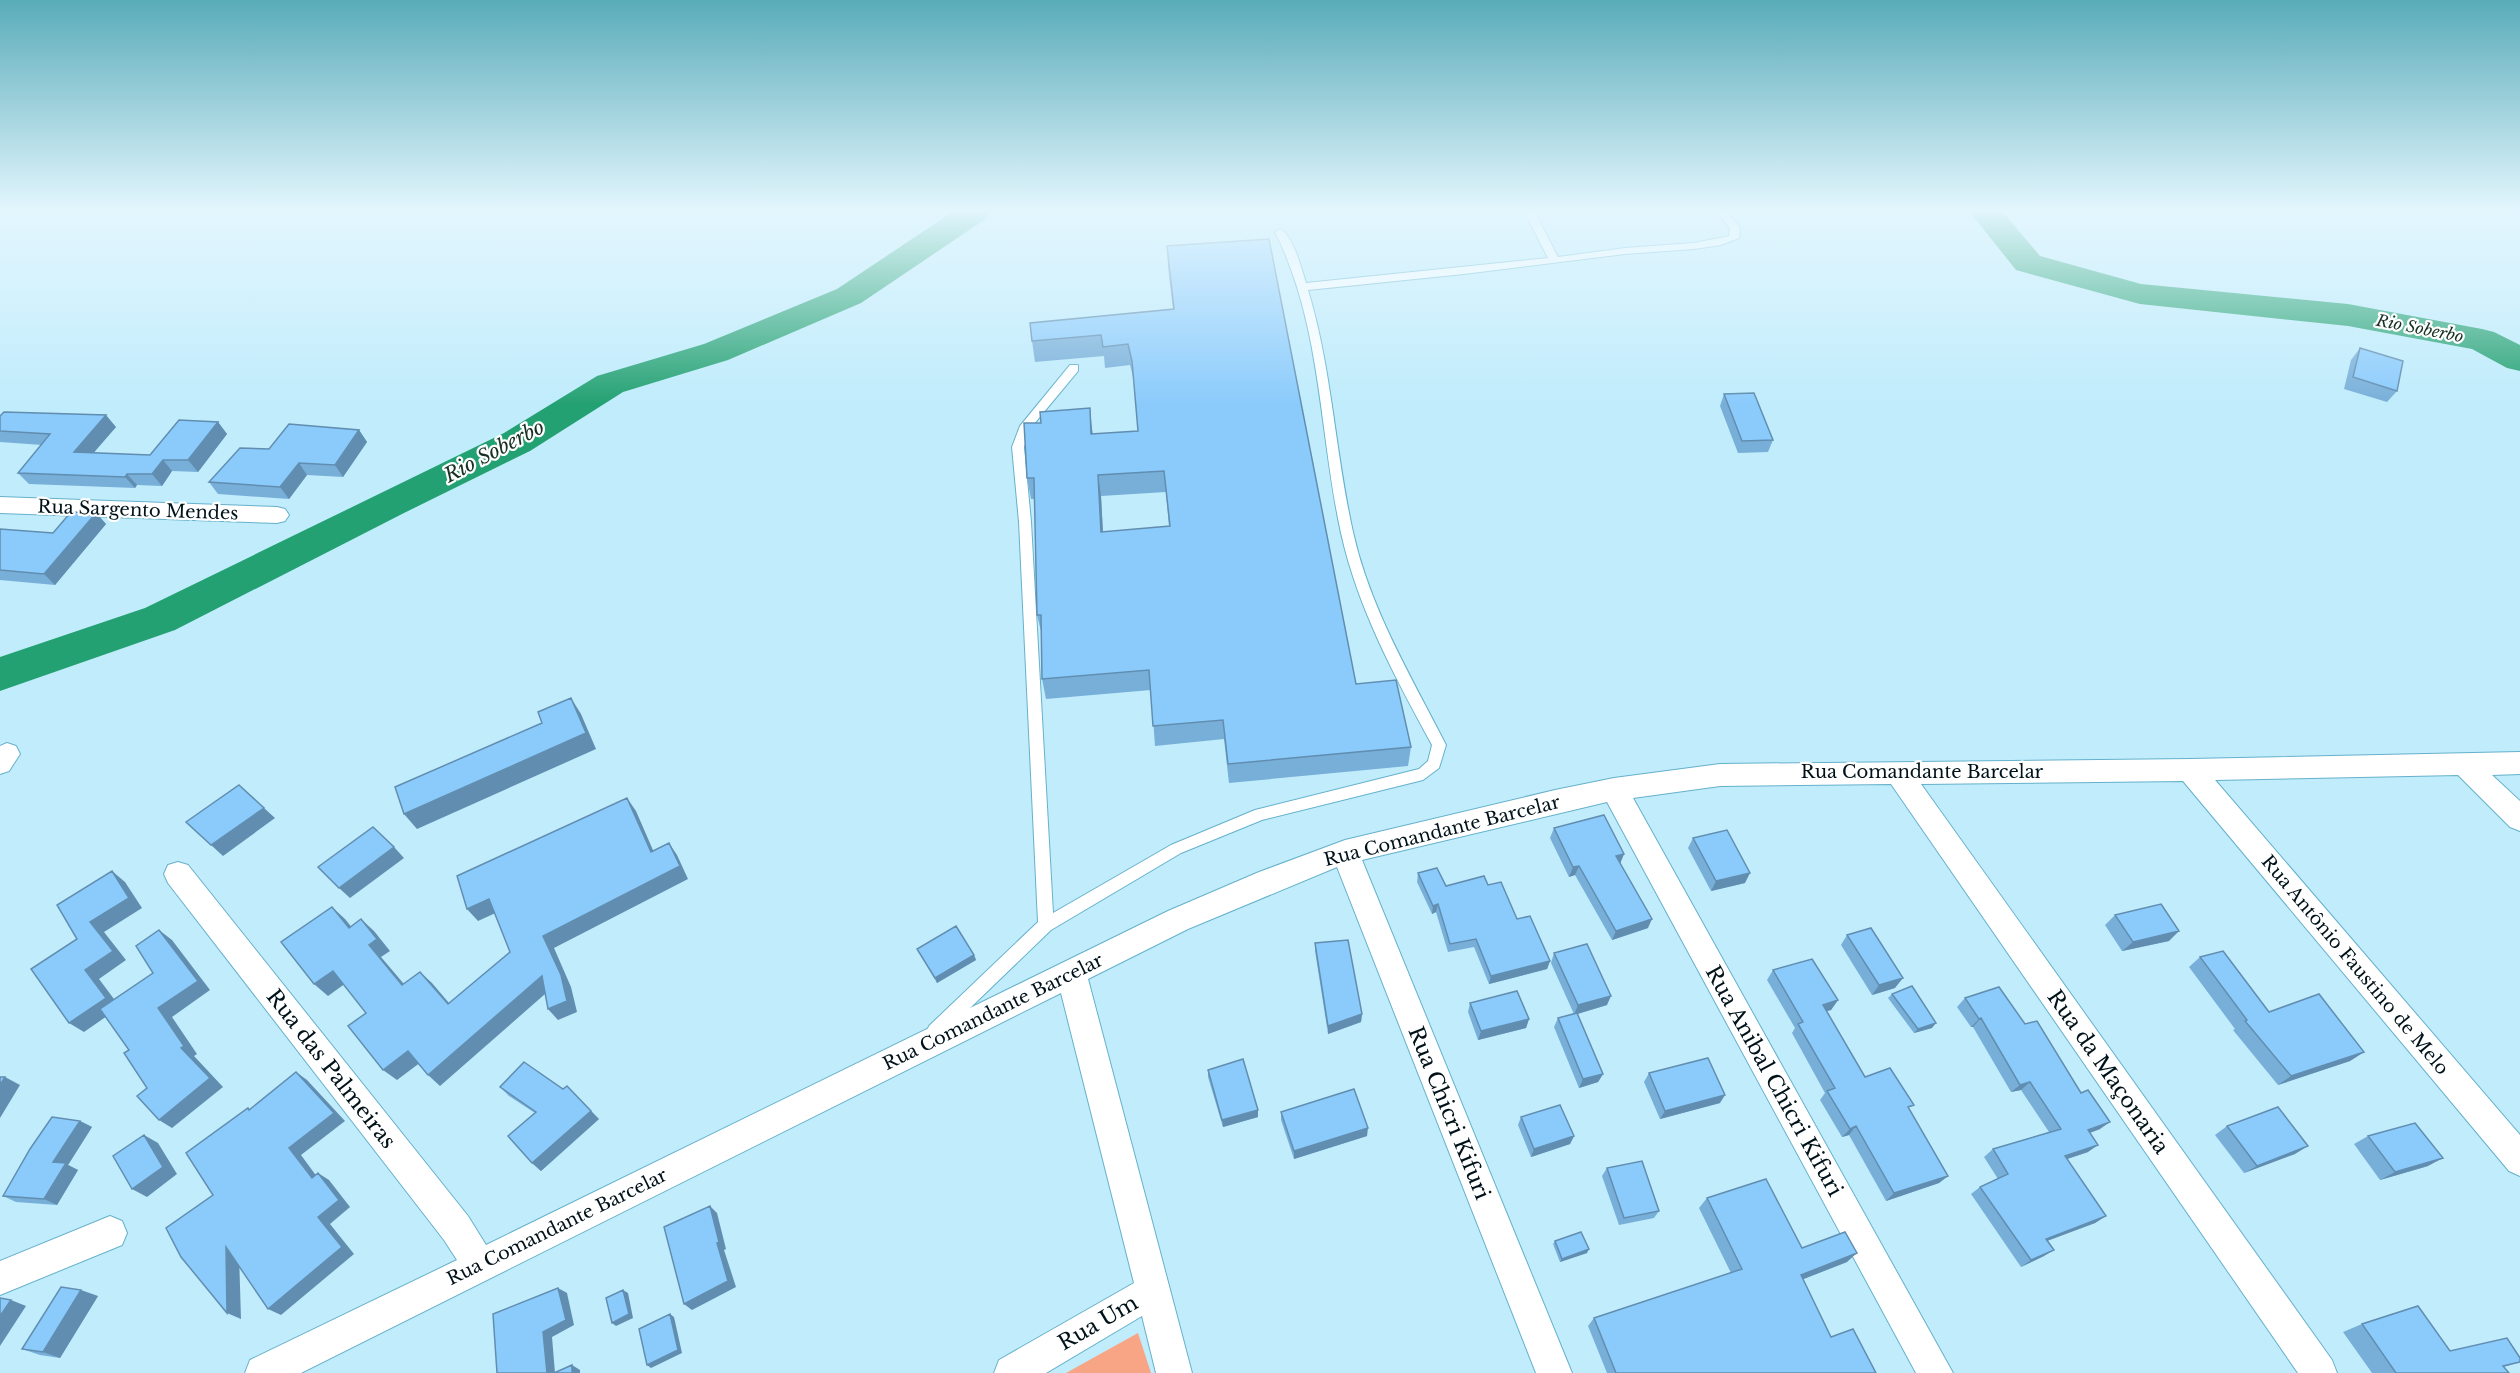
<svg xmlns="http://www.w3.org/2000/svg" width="2520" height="1373" font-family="'Libre Baskerville',serif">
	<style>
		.green { fill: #f7a585 }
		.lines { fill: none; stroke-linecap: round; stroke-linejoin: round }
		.river { fill: #24a172; fill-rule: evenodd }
		.lane-casing { stroke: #65b1cb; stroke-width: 2 }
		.street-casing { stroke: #65b1cb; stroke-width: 2 }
		.lane { fill: #fff; fill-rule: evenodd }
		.street { fill: #fff; fill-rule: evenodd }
		.wall { fill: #78afd9; fill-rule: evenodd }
		.shaded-wall { fill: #618eb0 }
		.building { fill: #8bcbfc; stroke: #618eb0; stroke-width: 1.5; fill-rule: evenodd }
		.labels { text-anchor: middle; stroke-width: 4.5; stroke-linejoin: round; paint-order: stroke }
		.far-water-label { font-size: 16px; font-style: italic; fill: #183125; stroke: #fff }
		.street-label { font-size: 18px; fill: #001219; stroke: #fff }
		.water-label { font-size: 20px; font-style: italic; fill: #183125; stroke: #fff }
		.near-street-label { font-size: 21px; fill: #001219; stroke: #fff }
	</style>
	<rect width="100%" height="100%" fill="#c0ecfc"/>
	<path class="green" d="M1138,1333L1151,1373H1066Z"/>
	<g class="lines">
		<path class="river" d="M954,211H992L987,218L861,303L728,360L623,392L530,451L404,513L175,630L0,691V657L145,608L504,433L597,376L704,344L837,289Z
			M1969,211H2002L2040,256L2141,284L2348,304L2482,329L2494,332L2520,345V371L2507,368L2472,349L2348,326L2140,304L2016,270Z"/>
		<defs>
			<path id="lane" d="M1524,211H1534L1558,257L1625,248L1694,243L1729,236L1730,228L1718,213L1719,211H1727L1740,228L1739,238L1721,245L1694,249L1625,254L1464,274L1308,290C1332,369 1335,452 1353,532C1370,609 1411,676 1446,745L1439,768L1423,780L1262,820L1181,853L1051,930L941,1036L935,1039L929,1036L927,1031L929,1026L1038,922L1019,522L1012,447L1020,426L1070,365H1078V371L1029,430L1024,447L1031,522L1053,913L1171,845L1255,810L1419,769L1428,761L1432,745C1395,677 1358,609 1341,533C1319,433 1322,325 1275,232L1280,229C1293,235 1302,270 1306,283L1548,258Z"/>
			<path id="street" d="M0,497L277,507L285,509L289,515L285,521L277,523L0,513Z
				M7,743L16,746L20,754L9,771L0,774V746Z
				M2520,752V774L2492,775L2520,801V831L2510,827L2458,775L2215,780L2520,1135V1176L2509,1171L2183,781L1921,784L2332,1360L2337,1373H2298L1891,784L1720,786L1633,798L1953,1373H1916L1607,802L1362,860L1572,1373H1536L1337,867L1188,929L1088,979L1192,1373H1156L1142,1316L1046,1373H994L999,1360L1134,1283L1061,993L301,1373H245L250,1360L457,1260L444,1240L168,883L164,874L168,865L178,862L188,865L468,1216L486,1245L1168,911L1259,872L1345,840L1555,790L1614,778L1720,764L2190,759Z
				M110,1216L122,1221L127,1233L122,1245L0,1295V1261Z"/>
		</defs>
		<use href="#lane" class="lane-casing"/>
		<use href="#street" class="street-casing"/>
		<use href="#lane" class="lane"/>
		<use href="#street" class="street"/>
	</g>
	<path class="wall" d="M1167,246L1356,684L1411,747L1408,766L1229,783L1224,739L1155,746L1151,690L1046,699L1042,679V635L1037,615L1035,499H1031L1027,478L1092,429L1093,434L1138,431L1134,381L1130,365L1105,368L1104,356L1035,362L1032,341L1173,309L1168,267ZM1166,492L1169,527L1103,532L1101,496Z
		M2360,348L2397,391L2387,402L2344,389L2351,360Z
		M1724,394L1773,440L1768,452L1738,453L1720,406Z
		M0,416L116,427L93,453L150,455L218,422L227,434L198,472L172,471L162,486L137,485L135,488L29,484L18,473L42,445L0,442Z
		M359,430L367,442L343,477L307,475L289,499L218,494L209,482L269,449Z
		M96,513L106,524L55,585L0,580V529L53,533Z
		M1554,828L1624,854L1620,863L1648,928L1612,940L1575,875L1569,877L1550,838Z
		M1693,838L1745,883L1711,891L1688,848Z
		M1418,873L1446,886L1488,885L1517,919L1550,961L1547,969L1489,984L1474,947L1448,952L1436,912L1432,914L1417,882Z
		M2115,915L2169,941L2122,951L2105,925Z
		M1847,935L1895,988L1872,995L1841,945Z
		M1315,943L1362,1014L1361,1022L1328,1034L1315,951Z
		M917,949L974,955L976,960L937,983Z
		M1554,953L1607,1005L1577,1014L1603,1074L1598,1082L1579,1088L1554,1027L1558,1018L1574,1014L1551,963Z
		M2200,957L2269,1012L2364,1052L2350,1061L2278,1085L2233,1030L2235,1029L2189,967Z
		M1773,970L1838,1000L1831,1010L1827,1011L1865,1077L1909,1110L1948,1176L1939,1183L1886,1201L1849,1135L1842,1137L1820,1100L1825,1093L1792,1033L1795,1028L1767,980Z
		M1892,994L1932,1028L1914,1033L1888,998Z
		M1965,998L2100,1129L2090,1133L2088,1152L2067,1159L2106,1216L2095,1223L2047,1241L2044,1256L2021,1267L1971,1194L1980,1187L1998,1179L1984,1157L1993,1149L2049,1132L2021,1090L2011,1092L1973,1027H1971L1957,1007Z
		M1470,1003L1529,1019L1526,1028L1478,1040L1468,1012Z
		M1208,1070L1258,1117L1223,1127L1208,1077Z
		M1649,1073L1720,1103L1660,1119L1644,1082Z
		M500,1087L599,1119L541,1171L532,1163L535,1113L509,1096Z
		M1281,1112L1367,1136L1294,1159L1281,1120Z
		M1521,1117L1574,1136L1570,1144L1531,1157L1518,1125Z
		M80,1121L92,1127L68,1165L78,1170L57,1205L16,1202L3,1196Z
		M2227,1126L2295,1154L2244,1173L2215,1135Z
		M2368,1136L2428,1166L2380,1180L2354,1144Z
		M1607,1168L1659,1211L1654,1218L1619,1225L1602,1176Z
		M1707,1198L1802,1248L1847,1262L1803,1279L1831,1337L1876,1373H1607L1588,1326L1594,1318L1731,1273L1699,1208Z
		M1555,1241L1587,1253L1560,1262L1553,1244Z
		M98,1296L60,1358L40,1355L22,1349Z
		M2362,1324L2450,1351L2520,1362L2504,1367L2509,1373H2372L2343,1332Z"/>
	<path class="shaded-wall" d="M1090,408L1092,429L1094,455L1091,434Z
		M106,415L116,427L84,464L74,452Z
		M218,422L227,434L198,472L188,460Z
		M359,430L367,442L343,477L335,465Z
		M163,460L172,471L162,486L152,474Z
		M299,463L307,475L289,499L280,487Z
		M127,474L137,485L135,488L125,477Z
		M1098,475L1101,496L1104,553L1101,532Z
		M96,513L106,524L55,585L44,574Z
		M571,698L581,714L596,749L417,829L404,814L586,733Z
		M627,798L636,811L659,864L651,852Z
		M264,808L275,818L223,856L211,845Z
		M669,843L677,855L688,879L554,948L571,987L577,1012L558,1020L548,1009L543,936Z
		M394,847L404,858L350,898L339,888Z
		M1624,854L1620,864L1616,856Z
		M1579,866L1575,875L1569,877L1573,867Z
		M112,871L125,882L142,908L104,932L126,960L99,979L120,1007L84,1032L69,1023L85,970L90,922Z
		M1750,873L1745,883L1711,891L1716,881Z
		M489,899L500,911L478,921L467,909Z
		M1438,904L1436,912L1432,914L1433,906Z
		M332,907L345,919L362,940L349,928Z
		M361,919L374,931L390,951L381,957L415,997L402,985L369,945Z
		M1652,919L1648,928L1612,940L1616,931Z
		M159,930L172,940L210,990L172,1017L197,1054L194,1056L223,1087L172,1128L159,1120L181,1048L158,1008Z
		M2179,931L2169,941L2122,951L2133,942Z
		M974,955L976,960L937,983L935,978Z
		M1550,961L1547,969L1489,984L1491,976Z
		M333,971L346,983L328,996L314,984Z
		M420,972L432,983L460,1016L448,1004Z
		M542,976L553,987L440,1086L428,1075Z
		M1903,978L1895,988L1872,995L1879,985Z
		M1611,996L1607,1005L1574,1015L1578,1005Z
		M1838,1000L1831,1010L1816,1014L1823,1005Z
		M1362,1014L1361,1022L1328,1034V1026Z
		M1981,1018L1973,1027H1971L1979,1019Z
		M1529,1019L1526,1028L1478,1040L1481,1031Z
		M1936,1023L1932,1028L1914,1033L1918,1029Z
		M408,1051L421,1062L397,1080L383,1070Z
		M2364,1052L2350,1061L2278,1085L2291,1076Z
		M296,1072L307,1080L345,1121L301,1155L323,1185L312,1178L289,1148Z
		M1603,1074L1598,1082L1579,1088L1583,1079Z
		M5,1077L20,1085L0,1118V1085Z
		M2030,1082L2021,1090L2011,1092L2020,1085Z
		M567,1086L599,1119L541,1171L532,1163Z
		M1725,1095L1720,1103L1660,1119L1665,1111Z
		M1258,1110V1117L1223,1127L1222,1120Z
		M80,1121L92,1127L68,1165L78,1170L57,1205L44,1199L53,1162Z
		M2110,1122L2100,1129L2078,1137L2088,1130Z
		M1856,1126L1849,1135L1842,1137L1850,1129Z
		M1368,1128L1367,1136L1294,1159V1151Z
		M144,1135L158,1143L177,1174L147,1197L132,1189Z
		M1574,1136L1570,1144L1531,1157L1534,1149Z
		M2098,1145L2088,1152L2055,1163L2065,1156Z
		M2308,1146L2295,1154L2244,1173L2257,1166Z
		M2443,1158L2428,1166L2380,1180L2395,1172Z
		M318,1173L329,1180L350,1207L330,1224L354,1254L281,1315L268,1309Z
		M1948,1176L1939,1183L1886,1201L1894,1193Z
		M710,1206L717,1213L726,1249L724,1250L736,1287L692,1310L684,1304L717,1243Z
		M2106,1216L2095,1223L2036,1245L2046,1239Z
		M226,1247L239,1254L241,1319L227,1313Z
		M1589,1249L1587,1253L1560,1262L1562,1259Z
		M2054,1250L2044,1256L2021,1267L2031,1260Z
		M1857,1253L1847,1262L1791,1284L1801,1275Z
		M558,1288L567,1293L574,1325L552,1337L555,1373H547L543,1332Z
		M81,1290L98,1296L60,1358L43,1352Z
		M623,1290L628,1293L633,1318L616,1326L612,1323Z
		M11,1300L26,1306L0,1346V1316Z
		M670,1314L674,1317L682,1353L651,1368L647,1365Z
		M572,1365L580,1370V1373H572Z"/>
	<path class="building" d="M1269,239L1356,684L1396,680L1411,747L1228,764L1223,720L1153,726L1149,670L1042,679L1041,615H1037L1034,478H1027L1024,423H1041L1040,412L1090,408L1091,434L1138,431L1132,361L1128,344L1103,347L1101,335L1032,341L1030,323L1174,309L1167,246ZM1164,471L1170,526L1101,532L1098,475Z
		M2360,348L2403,361L2397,391L2353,377Z
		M1754,393L1773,440L1742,441L1724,394Z
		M4,412L106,415L74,452L150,455L179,420L218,422L188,460H163L152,474H127L125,477L18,473L50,434L0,431V416Z
		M289,424L359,430L335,465L299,463L280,487L209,482L240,448L269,449Z
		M71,512L96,513L44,574L0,570V529L53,533Z
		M571,698L586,733L404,814L395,787L542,723L538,712Z
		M239,785L264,808L211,845L186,822Z
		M627,798L651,852L669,843L680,866L543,936L561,975L567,1001L548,1009L542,976L428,1075L408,1051L383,1070L348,1026L366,1013L333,971L314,984L281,942L332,907L349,928L361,919L377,939L369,945L402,985L420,972L448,1004L510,952L489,899L467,909L457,876Z
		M1604,815L1624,854L1616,856L1652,919L1616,931L1579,866L1573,867L1554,828Z
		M373,827L394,847L339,888L318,867Z
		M1727,830L1750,873L1716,881L1693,838Z
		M1437,868L1446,886L1484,876L1488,885L1501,882L1517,919L1530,916L1550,961L1491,976L1476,939L1450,944L1438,904L1433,906L1418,873Z
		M112,871L129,898L90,922L113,951L85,970L106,998L69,1023L31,969L77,939L57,905Z
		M2161,904L2179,931L2133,942L2115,915Z
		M956,926L974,955L935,978L917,949Z
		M1871,928L1903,978L1879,985L1847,935Z
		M159,930L198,981L158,1008L184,1046L181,1048L210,1078L159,1120L137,1096L147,1088L124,1053L129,1050L100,1009L153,973L136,946Z
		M1348,940L1362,1014L1328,1026L1315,943Z
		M1587,944L1611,996L1578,1005L1554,953Z
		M2223,951L2269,1012L2319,994L2364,1052L2291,1076L2245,1021L2247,1020L2200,957Z
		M1812,959L1838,1000L1823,1005L1865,1077L1890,1068L1914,1105L1908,1107L1948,1176L1894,1193L1856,1126L1850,1129L1827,1091L1835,1088L1798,1024L1803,1022L1773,970Z
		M1912,986L1936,1023L1918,1029L1892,994Z
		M1999,987L2025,1024L2037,1021L2081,1093L2088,1090L2110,1122L2088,1130L2098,1145L2065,1156L2106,1216L2046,1239L2054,1250L2031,1260L1980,1187L2008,1174L1993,1149L2061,1129L2030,1082L2020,1085L1981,1018L1979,1019L1965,998Z
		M1517,991L1529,1019L1481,1031L1470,1003Z
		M1577,1013L1603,1074L1583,1079L1558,1018Z
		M1708,1058L1725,1095L1665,1111L1649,1073Z
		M1243,1059L1258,1110L1222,1120L1208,1070Z
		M524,1062L563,1089L567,1086L591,1111L532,1163L508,1136L536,1112L500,1087Z
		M296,1072L334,1113L289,1148L312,1178L318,1173L339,1200L318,1217L342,1247L268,1309L226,1247L227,1313L181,1257L166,1228L213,1195L186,1153L248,1108L249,1110Z
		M0,1077H5L0,1085Z
		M1354,1089L1368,1128L1294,1151L1281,1112Z
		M1560,1105L1574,1136L1534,1149L1521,1117Z
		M2278,1107L2308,1146L2257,1166L2227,1126Z
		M52,1117L80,1121L53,1162L66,1163L44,1199L3,1196L30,1149Z
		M2415,1123L2443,1158L2395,1172L2368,1136Z
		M144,1135L163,1167L132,1189L113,1156Z
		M1642,1161L1659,1211L1624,1218L1607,1168Z
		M1766,1179L1802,1248L1845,1232L1857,1253L1801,1275L1831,1337L1853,1329L1876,1373H1616L1594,1318L1742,1269L1707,1198Z
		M710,1206L719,1242L717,1243L728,1281L684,1304L664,1227Z
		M1581,1232L1589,1249L1562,1259L1555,1241Z
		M61,1287L81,1290L43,1352L22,1349Z
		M558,1288L566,1320L543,1332L547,1373H497L493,1314Z
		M623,1290L629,1314L612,1323L606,1298Z
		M0,1298L11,1300L0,1316Z
		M2418,1306L2450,1351L2507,1338L2520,1358V1362L2503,1366L2509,1373H2396L2362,1324Z
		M670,1314L678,1350L647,1365L639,1329Z
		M572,1365V1373H554Z"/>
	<linearGradient id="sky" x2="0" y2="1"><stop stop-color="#59acb9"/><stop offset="0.52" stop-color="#e3f6fe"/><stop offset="1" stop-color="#e3f6fe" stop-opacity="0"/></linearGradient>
	<rect width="2520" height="404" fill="url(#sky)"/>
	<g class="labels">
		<g class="far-water-label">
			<text transform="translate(2420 328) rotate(11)" y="6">Rio Soberbo</text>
		</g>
		<g class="street-label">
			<text transform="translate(138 510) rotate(2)" y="6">Rua Sargento Mendes</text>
			<text x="1922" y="778">Rua Comandante Barcelar</text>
			<text transform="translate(1442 831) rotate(-14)" y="6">Rua Comandante Barcelar</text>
			<text transform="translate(2355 965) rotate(50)" y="6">Rua Antônio Faustino de Melo</text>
			<text transform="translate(993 1012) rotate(-26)" y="6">Rua Comandante Barcelar</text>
			<text transform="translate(557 1227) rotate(-26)" y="6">Rua Comandante Barcelar</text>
		</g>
		<g class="water-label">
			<text transform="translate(494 451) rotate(-28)" y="7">Rio Soberbo</text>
		</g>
		<g class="near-street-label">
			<text transform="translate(331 1069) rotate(52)" y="7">Rua das Palmeiras</text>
			<text transform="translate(2108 1072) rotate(55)" y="7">Rua da Maçonaria</text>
			<text transform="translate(1774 1081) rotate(61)" y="7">Rua Anibal Chicri Kifuri</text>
			<text transform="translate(1449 1113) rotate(68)" y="7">Rua Chicri Kifuri</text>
			<text transform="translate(1098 1323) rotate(-30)" y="7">Rua Um</text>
		</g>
	</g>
</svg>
